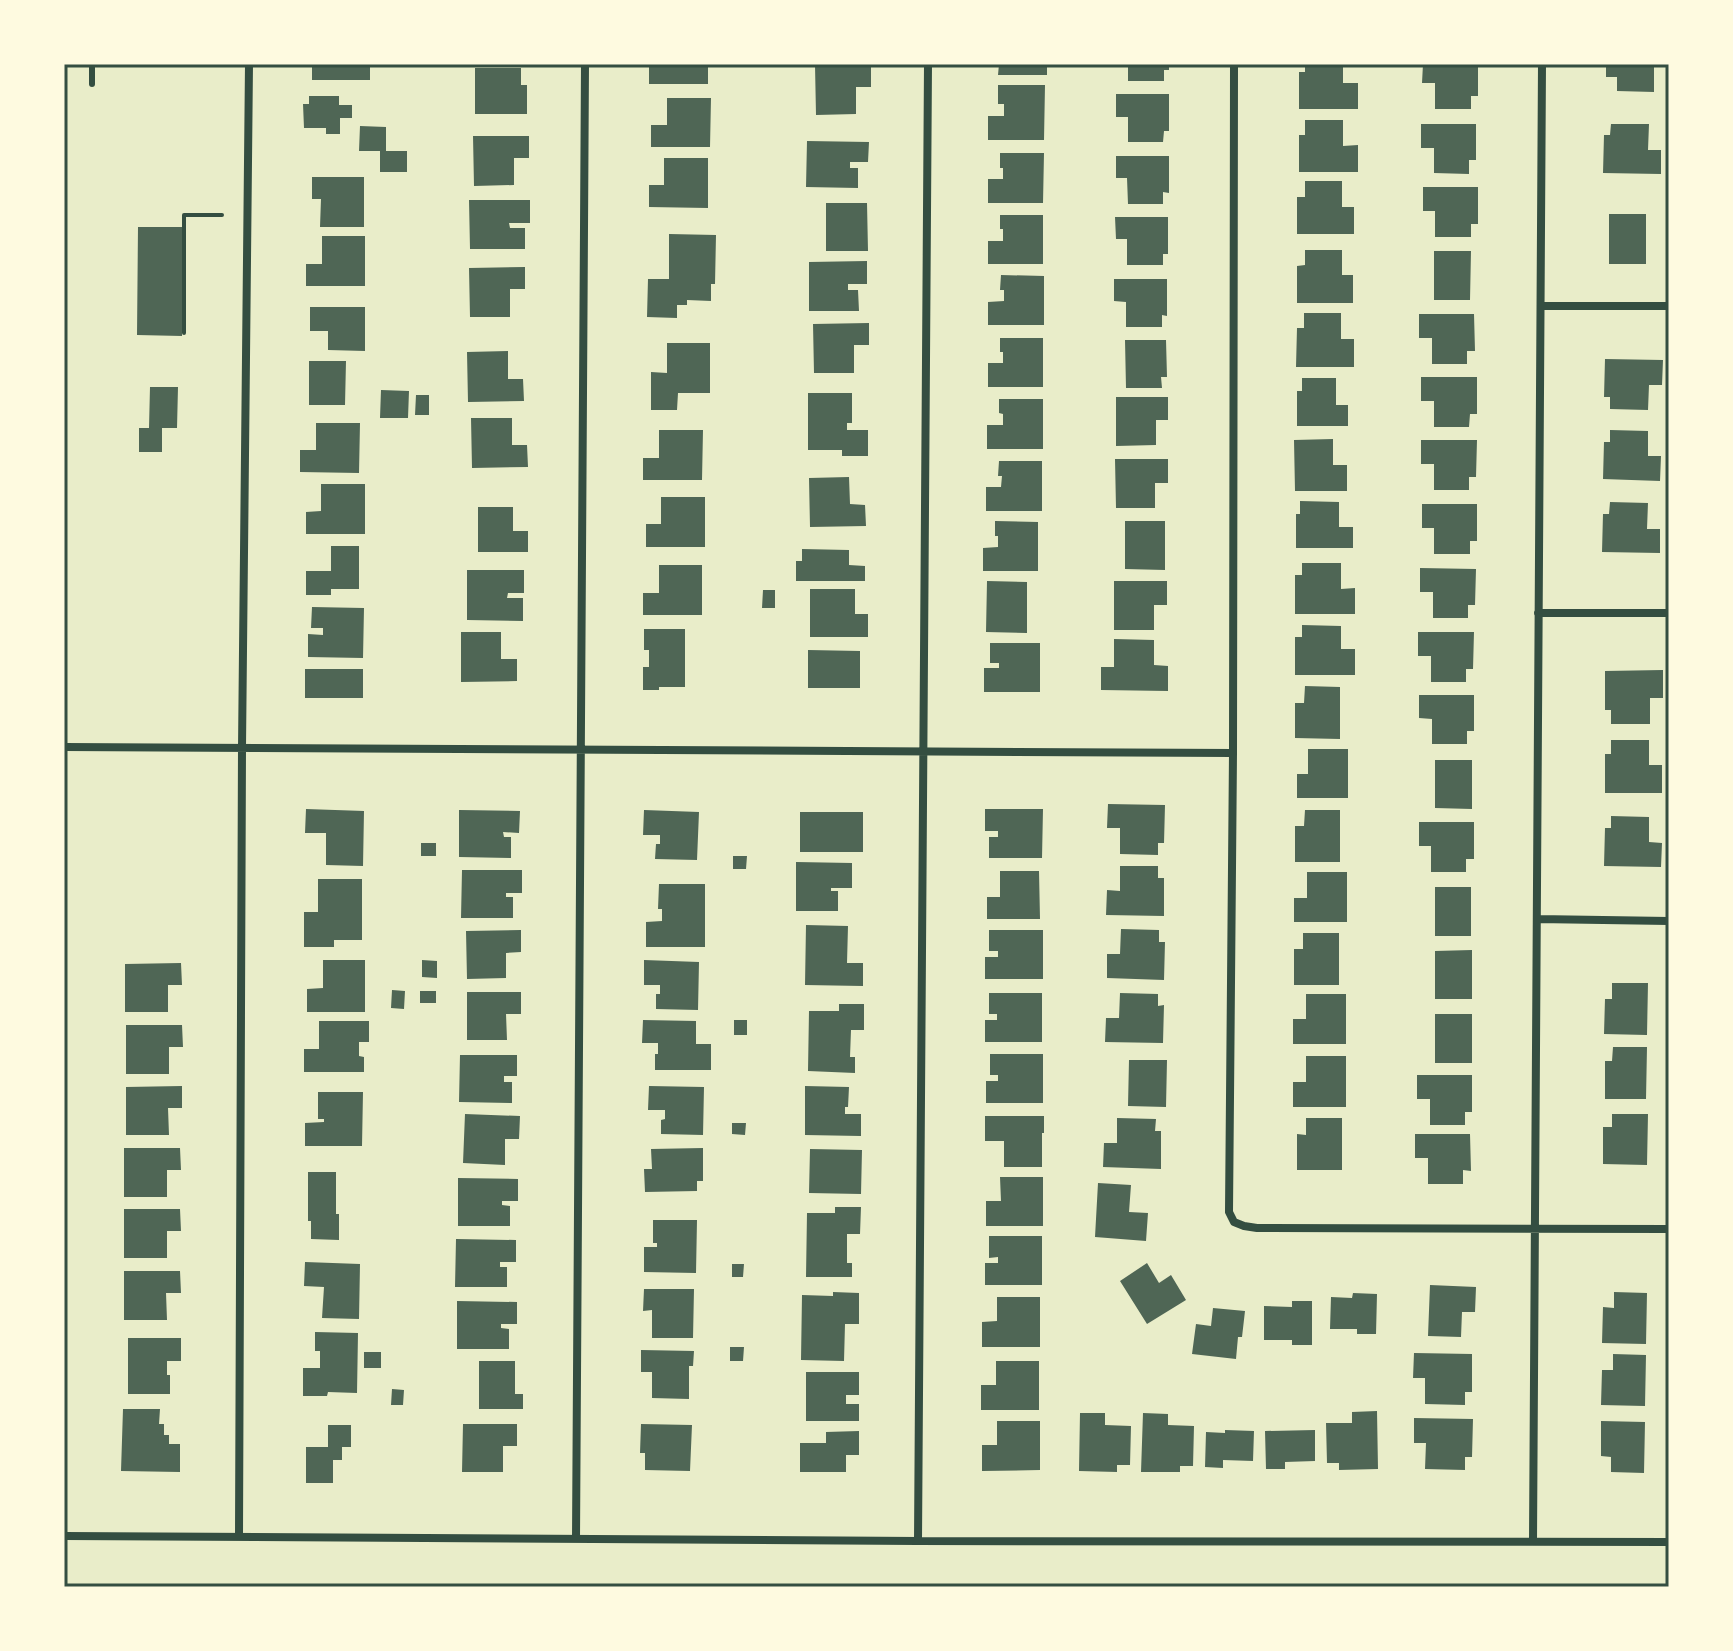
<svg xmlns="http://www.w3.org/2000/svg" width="1733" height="1651" font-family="'Roboto Serif',serif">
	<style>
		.building { fill: #4f6655 }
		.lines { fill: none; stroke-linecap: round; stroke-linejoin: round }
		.path { stroke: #344e41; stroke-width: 4 }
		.service { stroke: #344e41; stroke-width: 6 }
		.minor { stroke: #344e41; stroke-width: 8 }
		.neatline { fill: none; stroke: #344e41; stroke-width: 3 }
	</style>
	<rect width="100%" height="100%" fill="#e9edc9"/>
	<path class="building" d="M312,64H370V80H312Z
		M649,64H708V84H649Z
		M999,64H1047V75H998Z
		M1128,64H1169V70H1164V81H1128Z
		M1305,64H1343V83H1358V109H1299V72H1305Z
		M1423,64H1478V96H1471V109H1435V83H1422Z
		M1606,64H1663V67H1654V92L1617,91V77H1606Z
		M815,65H871V87H856V114L816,115Z
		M475,68H521V85H527V114H475Z
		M998,85H1045L1044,140H988V116H1004V104H998Z
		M1116,94H1169V131H1164L1163,142H1128V117H1116Z
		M309,96H339V105H352V118H340V134H326V128H304L303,104H309Z
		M667,98H711L710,147H651V125H667Z
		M1305,120H1343V146L1358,145V172H1299V135H1305Z
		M1421,124H1476V160H1469V174L1434,173V148H1421Z
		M1611,124H1649L1648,150H1661V174L1603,173L1604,135H1610Z
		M360,126L386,127V151H407V172H380V151H359Z
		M473,136H529V158H514V185L474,186Z
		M807,141L869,142L868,162H850V168H858V188L806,187Z
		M1000,153H1044L1043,203H988V179H1003V168H1000Z
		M1116,156H1169V193L1163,192V204H1128L1127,178H1116Z
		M664,158H708V208L649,207V185H664Z
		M312,177H364V227H320L321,199H312Z
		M1305,181H1342V207H1354V234H1297V197H1305Z
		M1423,187H1478V224H1471V237H1435V211H1423Z
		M469,200H530V223H509L510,228H525V249H470Z
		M826,203H867L868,251H826Z
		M1609,214H1646V264H1609Z
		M1000,215H1043V264H988V241H1003V229H1000Z
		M1115,217H1168V254H1163V265H1127V239H1116Z
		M138,227H182V336L137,335Z
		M669,234L716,235L715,284H711V301L687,300V305H677V318L647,317L648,279H669Z
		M322,236H365V286H306V264H322Z
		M1305,250H1342V275H1353V303H1297V266L1305,265Z
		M1434,251H1471L1470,300H1434Z
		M867,261V284H848V290H858L859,311H809V262Z
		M525,267V289H510V317H470L469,268Z
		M1001,275L1044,276V325H988V302L1004,301V290H1000Z
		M1114,279H1167V316L1162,315V327H1126V302L1114,301Z
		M310,307H365V351L328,350V331H310Z
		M1304,313H1341V339H1354V367H1296L1297,328H1304Z
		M1419,314H1474L1475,351H1467V364H1432V338H1419Z
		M869,323V345H854V373H814L813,324Z
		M1000,338H1043V387H988V363H1003V352H1000Z
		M1125,340H1166L1167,377H1161L1162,388H1126Z
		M667,343H710V393H678L677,410H651V372L667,373Z
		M508,351V379H523L524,401L468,402L467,352Z
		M1605,359L1663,360L1662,385H1649L1648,410L1610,409V397H1604Z
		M309,361H346L345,405H309Z
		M1421,377H1477V414H1470L1469,427H1434V401H1421Z
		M1302,378H1336V405H1348V426H1297V391H1302Z
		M150,387H178L177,428H162V452H139V428H149Z
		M381,390L409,391L408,418H380Z
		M808,393H852V423H847V430H868V456H842V450H808Z
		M416,395H429V415H415Z
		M1116,397H1168V420H1156V445L1116,446Z
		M999,399H1043V449H987V425H1003V414L999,413Z
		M471,418H512V445H527L528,467L472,468Z
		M316,423H360L359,473L300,472V450H316Z
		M659,430H703L702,480H643V458H659Z
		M1610,430L1648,431V456H1661L1660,481L1603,479L1604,442H1610Z
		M1333,439V465H1347V491H1295L1294,440Z
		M1421,440H1477L1476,477H1469V490H1434V464H1421Z
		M1115,459H1168V483H1155V508H1116Z
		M999,461H1042V511H986V487H1001L1002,476H998Z
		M849,477L850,504L865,505L866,526L810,527L809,478Z
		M321,484H365V534H306V512L321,511Z
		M661,497H705V547H646V524H661Z
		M1300,501L1339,502V527H1353V548H1296V514H1300Z
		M1610,502L1648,503L1647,529H1660V553L1602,552L1603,514H1609Z
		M1422,504H1477V541H1470V554H1434V528H1422Z
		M478,507H513V531H528V552H478Z
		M995,521L1038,522V571H983V548L998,547V536H995Z
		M1125,521H1165V570L1125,569Z
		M331,546H359V589H331V595H306V571H331Z
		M802,549L849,550V565L865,566V581H796V561H802Z
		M1302,563H1341V589L1355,588V614H1295V575H1302Z
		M659,565H702V615H643V593H659Z
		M1420,568L1476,569L1475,605H1468V618H1433V592H1420Z
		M467,570H524V593H508L507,598H523V621L467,620Z
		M987,581L1027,582V633L986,632Z
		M1114,581H1167V605H1154V630H1114Z
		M810,589H855V614H868V637H810Z
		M763,590H775V608H762Z
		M312,607L364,608L363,658L308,657V634L323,635V628H311Z
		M1302,625L1341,626V649H1355V675H1295V637H1302Z
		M644,629H685V687H659V690H643V667H649V650H644Z
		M461,632H501V659H517V681L461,682Z
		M1418,632H1474L1473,669H1466V682H1431V656H1418Z
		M1114,639L1154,640V665L1168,666V691L1101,690V667H1114Z
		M990,643H1040V692H984V668H999V663H990Z
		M808,650L860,651V688H808Z
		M305,669H363V698H305Z
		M1663,670V698H1650V724H1611V710H1605V671Z
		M1305,686L1340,687V739L1295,738V703H1304Z
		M1419,695H1474V731H1467V744H1432V719L1419,718Z
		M1611,740H1649V765H1662V793H1605V754H1611Z
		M1308,749H1348V798H1297V774H1308Z
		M1435,760H1472V809L1435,808Z
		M1108,804L1165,805L1164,843H1158V855L1120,854V828H1107Z
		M306,809L364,811L363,866L326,865V833H305Z
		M985,809H1043L1042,858H989V837H998V831H985Z
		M459,810L520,811L519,833L503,832L504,837H511V858L459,857Z
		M644,810L699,812L697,860L655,859L656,844H660V835H643Z
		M1305,810H1340V862H1295V826H1304Z
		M800,812H863V852H800Z
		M1611,816L1649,817V842L1662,843L1661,867L1604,866L1605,828H1611Z
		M1419,822H1474V859H1466V872H1431V846H1419Z
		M421,843H436V856H421Z
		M733,856H747L746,869H733Z
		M796,862L852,863V888H831V891H838V911H796Z
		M1120,866H1158V878H1164V916L1106,915L1107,890L1120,891Z
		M462,870H522V893H506V897H513V918H461Z
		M1000,871H1039L1040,919H987V897H1000Z
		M1307,872H1347V922H1294V898H1307Z
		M318,879H362V940H334V947H304V912H318Z
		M659,884H705V947H646V922L662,921V909H658Z
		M1435,887H1471V936H1435Z
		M806,925L848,926L847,963H863V986L805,985Z
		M1121,929L1159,930V942H1165L1164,980L1107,978V954H1120Z
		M521,930V952L506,953V978L467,979L466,931Z
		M989,930H1043V979H985V957H998V951H989Z
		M1303,933H1339V985H1294V949H1303Z
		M1472,950V999H1435V951Z
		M323,960H365V1012H307V989L323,988Z
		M422,960L437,961V978L422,977Z
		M644,960L699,962L698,1010L656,1009V994H660V985H644Z
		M181,963L182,985H168V1012H125V964Z
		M1612,983H1648L1647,1035L1604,1034L1605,999H1612Z
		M392,990L405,991L404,1009L391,1008Z
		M420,991H436V1003H420Z
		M467,992H521V1014H506L507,1040H467Z
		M989,993H1042V1042H985V1020H997V1014H989Z
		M1120,993L1158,994V1006L1164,1005L1163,1043L1105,1042L1106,1018H1119Z
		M1306,994H1346V1044H1293V1019H1306Z
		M839,1004H864V1030H851L850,1057H855V1073L808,1071L809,1011H839Z
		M1435,1014H1472V1063H1435Z
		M643,1020L696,1021V1044H711V1070H655V1054H658V1043H642Z
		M734,1020H747V1035H734Z
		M319,1021H369V1042H359V1056L364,1057V1072H304V1049H319Z
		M126,1025H182L183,1047H169V1074H126Z
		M1613,1047H1647L1646,1099H1605V1061H1612Z
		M990,1054H1043V1103H986V1081H998V1075H990Z
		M460,1055H517V1076H504V1082H512V1103L459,1102Z
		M1306,1056H1346V1107H1293V1082H1306Z
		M1129,1060H1167L1166,1107L1128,1106Z
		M1417,1075H1472V1112H1465V1125H1430V1099H1417Z
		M182,1086V1108H168L169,1135H126V1087Z
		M649,1086L704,1087L703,1135L661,1134V1120L665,1119V1110H648Z
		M805,1086L849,1087L848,1107H845V1114H861V1136L805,1135Z
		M318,1092H363L362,1146H305V1123L324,1122V1119H318Z
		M465,1114L520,1116L519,1139H505V1165L463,1163Z
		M1612,1114H1648L1647,1165L1603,1164V1127H1612Z
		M985,1116H1044V1133H1042V1167H1004V1141H985Z
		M1117,1118L1156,1119L1155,1131H1161V1169L1103,1167L1104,1143H1117Z
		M1306,1118H1342V1170H1297V1134L1306,1135Z
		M732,1123H746L745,1135L732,1134Z
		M1415,1134H1470L1471,1171L1463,1170V1184H1428V1158H1415Z
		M124,1148H180L181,1170H167V1197H124Z
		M703,1148V1181H697V1191L645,1192L644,1169H652L651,1149Z
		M810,1149L862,1150L861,1194L809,1193Z
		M308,1172H336V1214H339V1240L311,1239V1221H308Z
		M1000,1177H1043V1226H986V1201H1001Z
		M458,1178L518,1179V1201H502V1205L510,1206V1226H458Z
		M1098,1183L1131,1185L1129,1212L1148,1213L1146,1241L1095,1237Z
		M835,1207H861L860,1234H847V1263H852V1277H806L807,1213H835Z
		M124,1209H180L181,1231H167V1258H124Z
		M653,1220H697L696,1273L644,1272V1247H657V1243H653Z
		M989,1236H1042V1285H985V1263H998V1257L989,1258Z
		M456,1239L516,1240V1262H500V1267H507V1287H455Z
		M305,1262L360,1264L359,1319L322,1318L324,1287L304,1286Z
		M1147,1263L1159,1283L1171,1275L1186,1300L1147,1324L1120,1281Z
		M732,1264H744L743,1277H732Z
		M124,1271H180L181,1293H166L167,1320H124Z
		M1430,1285L1476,1287L1475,1312H1462L1461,1337L1428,1336Z
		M644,1289H694L693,1338H652V1310L643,1311Z
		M833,1292L859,1293V1324H845L844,1361L801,1360L802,1295L833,1296Z
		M1614,1292L1647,1293L1646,1344L1602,1343L1603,1307L1614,1308Z
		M1353,1293L1377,1294L1376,1334H1357V1329H1330L1331,1297L1352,1298Z
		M997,1297H1040V1347H982V1322L997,1321Z
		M457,1301L517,1302V1324H501V1328L509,1329V1349H457Z
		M1292,1301H1312V1345H1292V1340H1264V1306L1292,1307Z
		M1213,1308L1245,1311L1242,1337H1238L1236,1359L1192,1354L1196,1324L1211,1326Z
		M315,1332L358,1333L357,1393L328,1392L327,1396H303V1368H320V1351H315Z
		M128,1338H181V1361H167V1375H170V1394H128Z
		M730,1347H744L743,1361H730Z
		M641,1350L694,1351L693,1366H689V1399L652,1398V1372H641Z
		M364,1352H381V1368H364Z
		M1414,1353L1472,1354V1392H1465V1405L1425,1404V1378H1413Z
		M1613,1354L1646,1355L1645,1406L1601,1405L1602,1370H1613Z
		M479,1361H515V1394H523V1409H479Z
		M996,1361H1039V1410H981V1385H996Z
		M806,1372H859V1395H846V1404H859V1421H806Z
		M392,1389L404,1390L403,1405H391Z
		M123,1409H160L159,1424H164V1435H169V1444H180V1472L121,1471Z
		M1377,1411L1378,1469L1339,1470V1463H1327L1326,1423H1352V1412Z
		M1080,1413H1105V1425L1131,1426L1130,1465H1117V1472L1079,1471Z
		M1143,1413L1168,1414V1425L1194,1426L1193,1466H1180V1472H1141Z
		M1414,1418L1473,1419L1472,1457H1465V1470L1425,1469L1426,1443H1414Z
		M997,1421H1040V1470L982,1471V1445H997Z
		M1601,1421L1645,1422L1644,1473L1611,1472V1457L1601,1456Z
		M463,1424H517V1446H503V1472H462Z
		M641,1424L692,1425L690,1471L645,1470V1453H640Z
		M328,1425H351V1447H342V1460H333V1483H306V1447H328Z
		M1225,1430L1254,1431L1253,1461L1223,1460V1468L1205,1467L1206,1432L1225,1433Z
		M1315,1430V1461L1285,1462V1469H1266L1265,1431Z
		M859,1431V1455H846V1472H800V1443H826V1432Z"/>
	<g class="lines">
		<path class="path" d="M184,333V215H222"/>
		<path class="service" d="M92,84V64"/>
		<path class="minor" d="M1234,64L1233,753L1229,1212L1234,1222L1244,1226L1257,1228L1669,1229
			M1541,306H1669
			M1538,613H1669
			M64,747L1233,753
			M1537,919L1669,921
			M64,1536L918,1541L1669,1542
			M239,1537L242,748L249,64
			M576,1539L585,64
			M918,1541L928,64
			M1533,1541L1542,64"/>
	</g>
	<rect width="1733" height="1651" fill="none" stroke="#fefae0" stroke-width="132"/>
	<rect x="66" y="66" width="1601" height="1519" class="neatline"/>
</svg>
